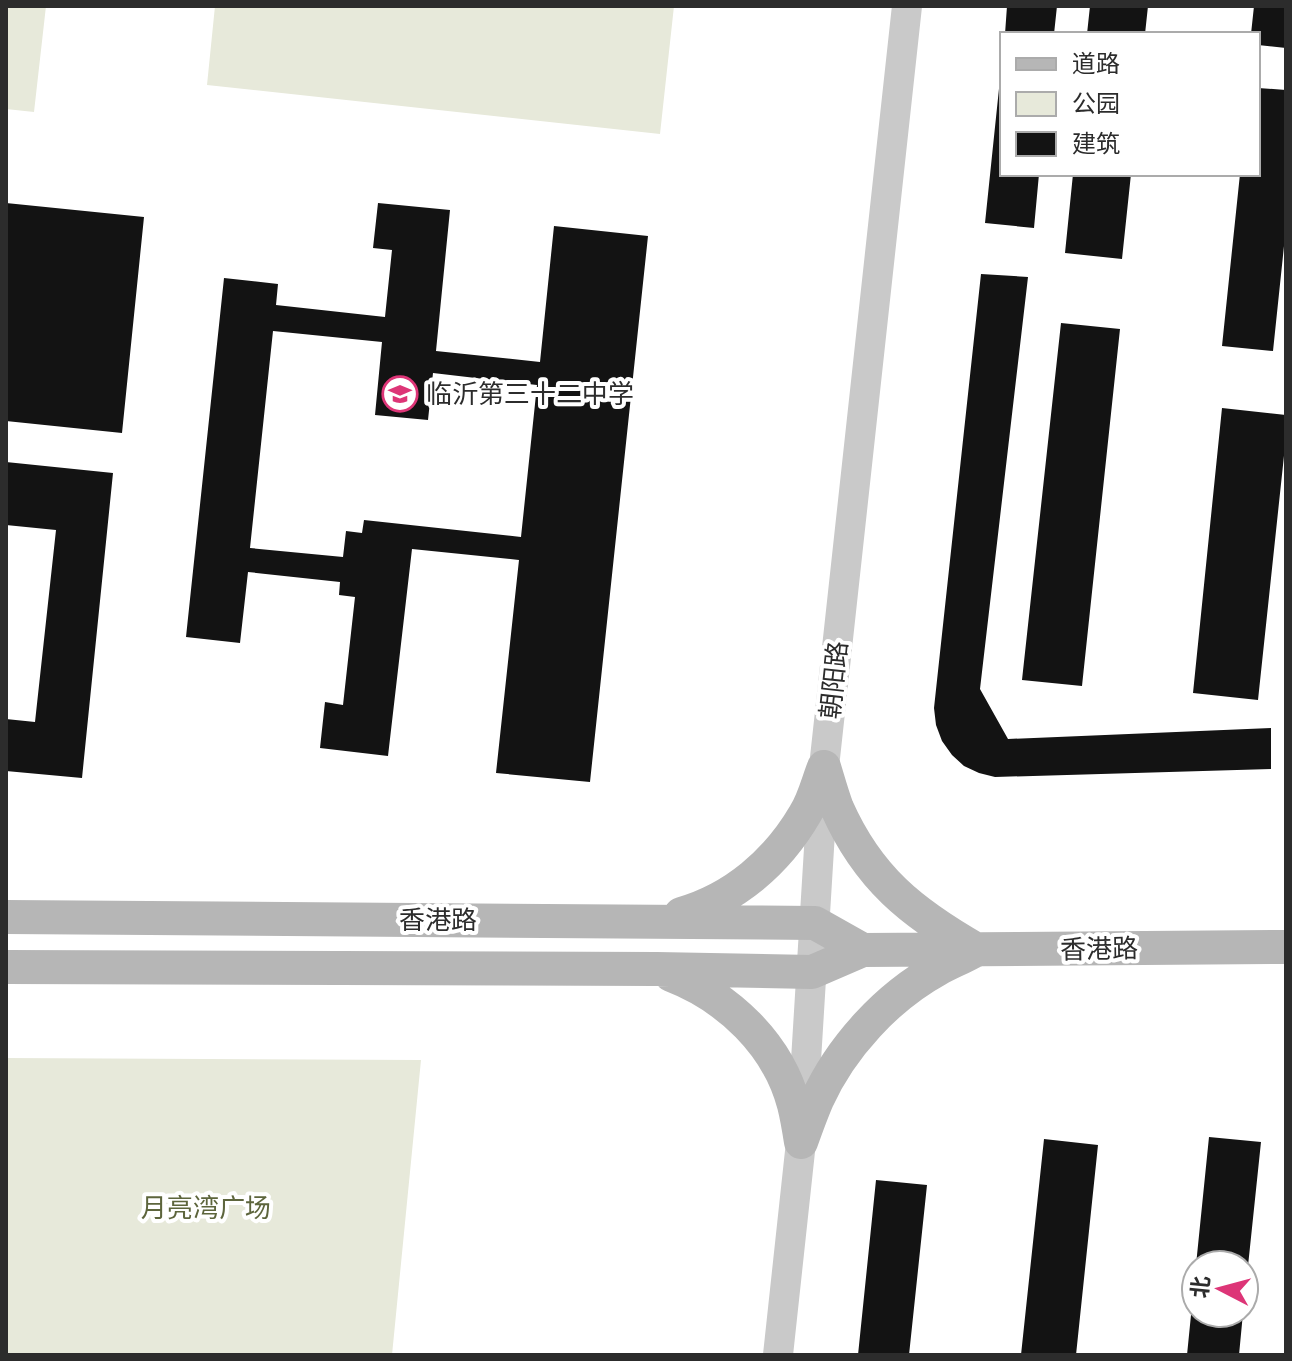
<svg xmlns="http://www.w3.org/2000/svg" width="1292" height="1361" font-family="'Space Grotesk','Noto Sans SC',sans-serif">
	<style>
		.green { fill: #e7e9da }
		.building { fill: #131313; fill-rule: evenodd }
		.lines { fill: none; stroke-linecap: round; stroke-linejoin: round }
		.tertiary { stroke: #c9c9c9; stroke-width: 30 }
		.secondary { stroke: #b6b6b6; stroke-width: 34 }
		.labels { text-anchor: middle; stroke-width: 8; stroke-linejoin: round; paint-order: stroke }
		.poi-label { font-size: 26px; fill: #2c2c2c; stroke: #fff; text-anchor: start }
		.street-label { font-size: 26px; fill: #2c2c2c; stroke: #fff }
		.park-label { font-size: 26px; fill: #5d653c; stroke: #fff }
	</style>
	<rect width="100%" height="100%" fill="#fff"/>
	<path class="green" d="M6,6H46L34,112L6,109Z
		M215,6H674L660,134L207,85Z
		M6,1058L421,1060L392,1355H6Z"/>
	<path class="building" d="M1007,6H1057L1054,34H1005Z
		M1090,6H1148L1145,34H1087Z
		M1254,6H1286V48L1258,45V34H1251Z
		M1000,79H1002V174H1039L1034,228L985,223Z
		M1258,88L1286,90V227L1273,351L1222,346L1240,174H1258Z
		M1073,174H1131L1122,259L1065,253Z
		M6,203L144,217L122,433L6,421Z
		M378,203L450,210L436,351L540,362L554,226L648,236L590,782L496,773L519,560L412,549L388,756L320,748L325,702L343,705L355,597L339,595L340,582L248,572L240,643L186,637L224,278L278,284L276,305L385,317L392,250L373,248ZM273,331L382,342L375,415L428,420L433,373L537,385L521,537L364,520L362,533L346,531L343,557L250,548Z
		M981,274L1028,277L980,689L1008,739L1271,728V769L995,777L979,773L964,766L952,755L942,741L936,725L934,708Z
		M1061,323L1120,329L1082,686L1022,680Z
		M1222,408L1286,415V437L1258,700L1193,693Z
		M6,462L113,473L82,778L6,771V719L35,722L56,530L6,525Z
		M1209,1137L1261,1142L1246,1285H1244V1265H1196Z
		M1044,1139L1098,1145L1076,1355H1021Z
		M876,1180L927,1185L909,1355H858Z
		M1194,1285H1196V1313H1243L1239,1355H1187Z"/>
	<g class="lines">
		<path class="tertiary" d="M778,1355L801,1142L824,767L907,6"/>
		<path class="secondary" d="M824,767C828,780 832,795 837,808C868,878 912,913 977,950
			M681,914C734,899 777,862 805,814C814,800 818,782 824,767
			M6,917L815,923L863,950
			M6,967L657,969L812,972L863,950L1286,947
			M671,975C728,997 778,1044 794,1105C797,1117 799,1129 801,1142
			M801,1142C806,1128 811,1114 817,1100C841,1047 887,997 938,969C949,963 961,958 972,952"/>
	</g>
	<defs>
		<symbol id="school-ring" viewBox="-11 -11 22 22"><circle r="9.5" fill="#fff" stroke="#dd3577" stroke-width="1.5"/><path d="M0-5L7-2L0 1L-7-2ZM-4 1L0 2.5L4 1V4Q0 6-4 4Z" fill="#dd3577"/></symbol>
	</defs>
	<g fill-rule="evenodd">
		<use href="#school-ring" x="380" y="374" width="40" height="40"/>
	</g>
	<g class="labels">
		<g class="poi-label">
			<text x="426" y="403">临沂第三十二中学</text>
		</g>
		<g class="street-label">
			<text transform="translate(834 680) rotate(-84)" y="9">朝阳路</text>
			<text x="438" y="929">香港路</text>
			<text transform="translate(1099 949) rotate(-1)" y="9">香港路</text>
		</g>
		<g class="park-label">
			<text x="206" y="1217">月亮湾广场</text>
		</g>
	</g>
	<rect width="1292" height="1361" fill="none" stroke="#2c2c2c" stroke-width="16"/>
	<rect x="1000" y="32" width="260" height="144" fill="#ffffff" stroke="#ababab" stroke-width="2"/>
	<rect x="1016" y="58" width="40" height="12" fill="#b6b6b6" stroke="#ababab" stroke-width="2"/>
	<text x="1072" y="72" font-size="24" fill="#2c2c2c">道路</text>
	<rect x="1016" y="92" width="40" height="24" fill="#e7e9da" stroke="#ababab" stroke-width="2"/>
	<text x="1072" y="112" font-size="24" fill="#2c2c2c">公园</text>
	<rect x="1016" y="132" width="40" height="24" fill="#131313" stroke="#ababab" stroke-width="2"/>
	<text x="1072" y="152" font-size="24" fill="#2c2c2c">建筑</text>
	<g transform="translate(1220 1289) rotate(276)"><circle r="38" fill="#ffffff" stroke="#ababab" stroke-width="2"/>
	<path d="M0-6L14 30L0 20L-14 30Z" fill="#dd3577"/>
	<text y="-12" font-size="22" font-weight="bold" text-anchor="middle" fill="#2c2c2c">北</text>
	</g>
</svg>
